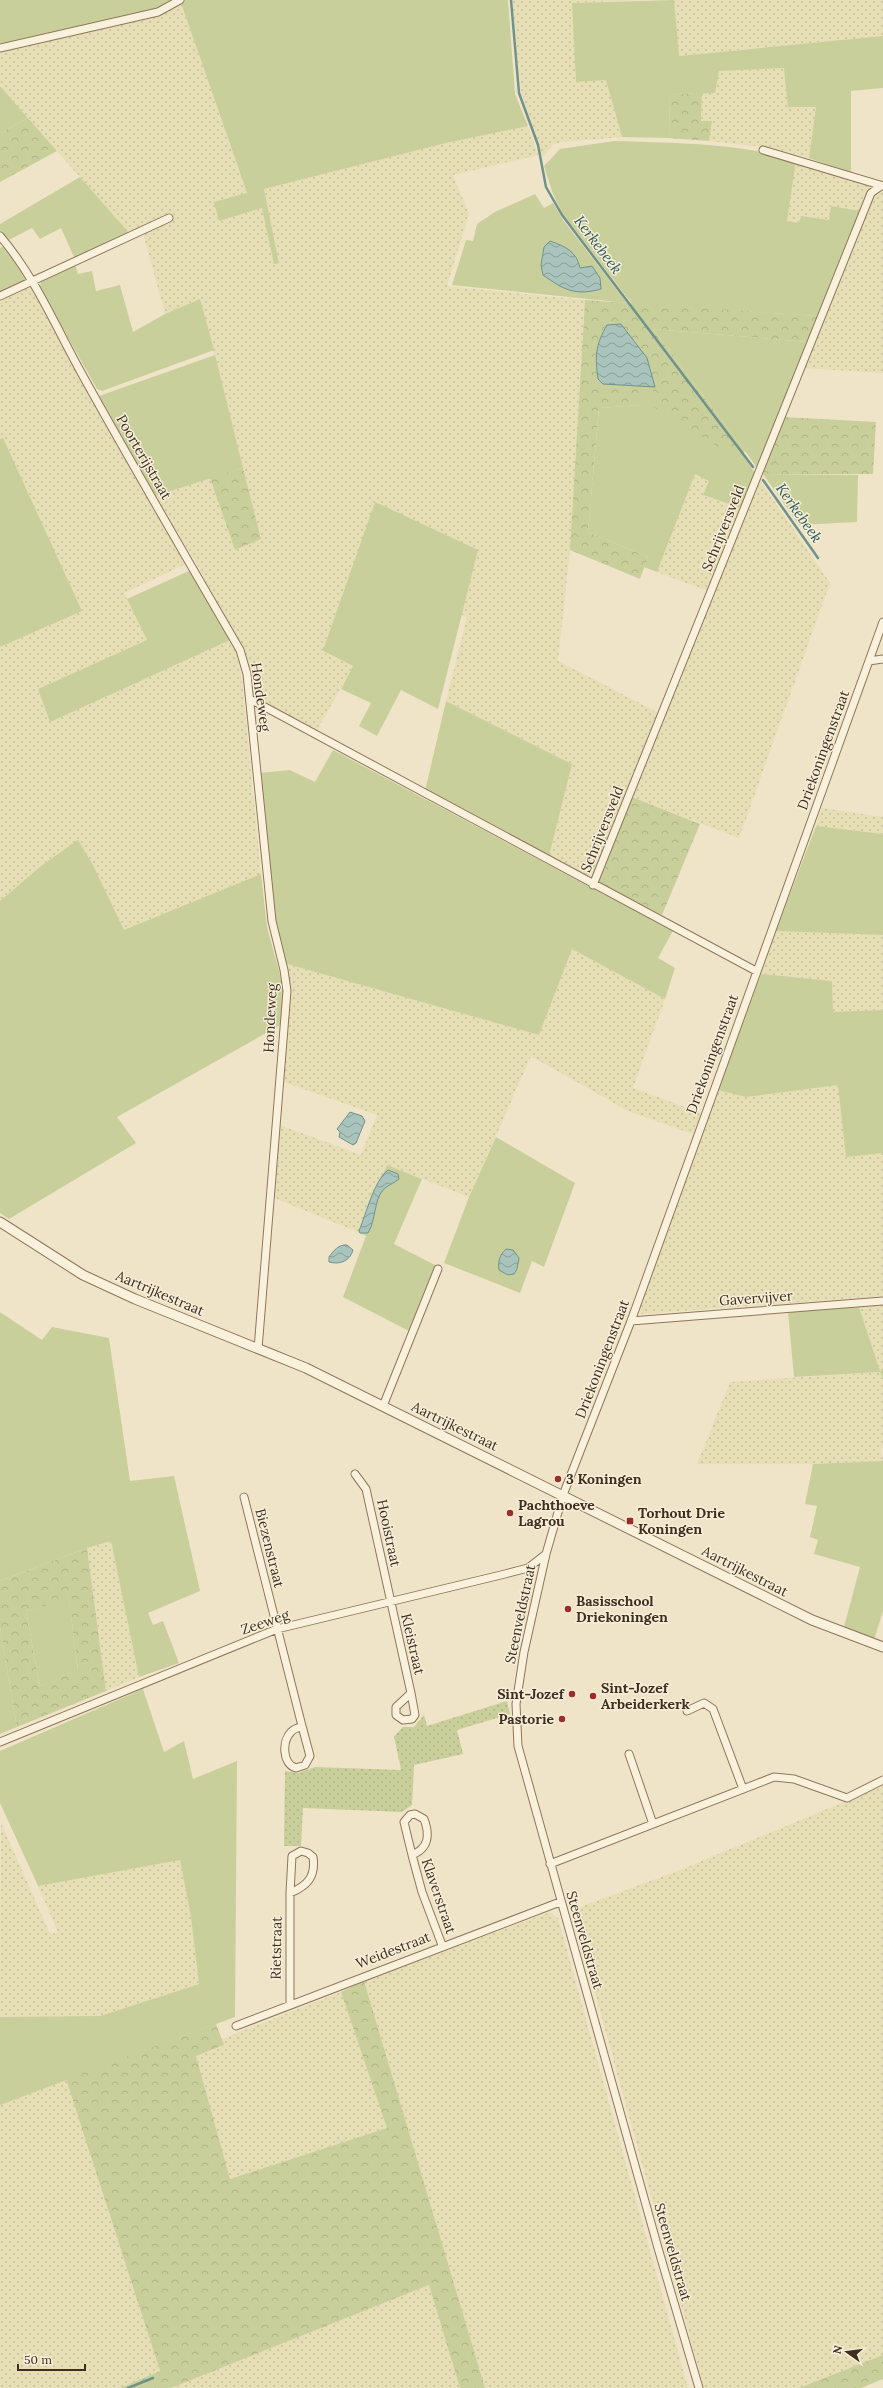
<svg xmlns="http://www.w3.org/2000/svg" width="883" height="2388" font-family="Lora,serif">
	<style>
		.farmland { fill: url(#farmland-dots) }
		.grass { fill: #c9cf9b }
		.forest { fill: url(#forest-crowns); fill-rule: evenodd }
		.park { fill: url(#park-dots) }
		.water { fill: url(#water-waves); stroke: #6f938a }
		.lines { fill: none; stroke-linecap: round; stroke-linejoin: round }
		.stream { stroke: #6f938a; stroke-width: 2.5 }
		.minor-casing { stroke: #8d765c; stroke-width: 9 }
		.tertiary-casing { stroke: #8d765c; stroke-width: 11 }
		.minor { stroke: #faf1dc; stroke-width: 7 }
		.tertiary { stroke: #faf1dc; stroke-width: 9 }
		.poi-dot { fill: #9e2a2b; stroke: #f7eed8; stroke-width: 1.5 }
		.labels { text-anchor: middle; stroke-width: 3; stroke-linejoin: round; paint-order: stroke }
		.street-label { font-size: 14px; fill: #3d2e20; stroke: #f7eed8 }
		.poi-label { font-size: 14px; font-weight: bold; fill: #3d2e20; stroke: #f7eed8; text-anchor: start }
		.water-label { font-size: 15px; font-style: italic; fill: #2f5d5a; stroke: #f7eed8 }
	</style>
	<defs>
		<pattern id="farmland-dots" width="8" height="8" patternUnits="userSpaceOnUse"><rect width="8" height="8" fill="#e6deb5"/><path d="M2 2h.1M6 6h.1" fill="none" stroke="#c6bf9b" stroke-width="1.8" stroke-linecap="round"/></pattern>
		<pattern id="forest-crowns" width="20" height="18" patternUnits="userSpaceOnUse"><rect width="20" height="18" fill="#c9cf9b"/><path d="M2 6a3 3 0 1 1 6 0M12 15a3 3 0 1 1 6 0" fill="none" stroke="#aeb285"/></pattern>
		<pattern id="park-dots" width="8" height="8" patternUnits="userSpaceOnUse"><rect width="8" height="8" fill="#c9cf9b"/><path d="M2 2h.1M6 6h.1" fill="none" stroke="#aeb285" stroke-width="1.8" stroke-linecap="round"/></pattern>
		<pattern id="water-waves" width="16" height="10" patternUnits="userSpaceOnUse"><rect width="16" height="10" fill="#a9c4bc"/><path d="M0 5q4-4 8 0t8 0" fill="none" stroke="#8ba098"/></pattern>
	</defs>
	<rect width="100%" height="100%" fill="#f0e4c8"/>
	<path class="farmland" d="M180,0L247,194L219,221L262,208L279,263L264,189L446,143L528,126L538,155L453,175L469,214L447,286L585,300L570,550L558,661L659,713L594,874L582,875L549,856L572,764L446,701L467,617L461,615L478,550L325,645L321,651L353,666L316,732L252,697L249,666L198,566L155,496L210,478L235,550L261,539L200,299L165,314L143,233L173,220L168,214L130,234L0,86V48Z
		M512,0H646L573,3L576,82L606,79L622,137L561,142L553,145L542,157L521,92Z
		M674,0H883V36L678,56Z
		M785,68L816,107L809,158L772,148L709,141L712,122L701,121L702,93H715L718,71Z
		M796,160L870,185L860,211L831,206L829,220L801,216L800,223L786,221Z
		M883,191V373L804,368L871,198Z
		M23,287H29L33,289L93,401L186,564L124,593L147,640L38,689L50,721L230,640L235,647L242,680L261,874L124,930L93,865L78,841L41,866L0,901V647L82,611L3,438L0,439V298Z
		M695,474L709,481L703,495L741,508L708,591L657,572Z
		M760,480L830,583L739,838L632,797Z
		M822,808L883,817V834L816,826Z
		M776,931L883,935V1010L833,1013L832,981L761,974Z
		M572,949L665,999L633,1088L701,1113L693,1134L628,1111L531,1056L469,1197L387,1165L358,1232L274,1198L280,1125L361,1155L377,1115L284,1082L291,995L287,964L539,1035Z
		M839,1085L846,1156L883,1153V1296L641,1314L639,1307L717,1090L746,1097Z
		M883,1305V1371L881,1372L883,1378V1448L881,1449L883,1461L813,1464H697L730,1382L880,1372L859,1307Z
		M111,1541L139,1677L106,1691L87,1548Z
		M883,1786V2355L799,2388H704L572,1910L675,1872Z
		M1,1823L50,1934L58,1932L38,1886L180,1860L191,1917L199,1984L100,2016L0,2017Z
		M550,1912L558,1918L688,2388H485L364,1981Z
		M341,1992L387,2128L230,2179L196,2056L224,2046L222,2039Z
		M66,2079L160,2372L120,2388H0V2105Z
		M429,2285L460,2388H171Z"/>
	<path class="grass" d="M0,0H508L515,94L528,126L446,143L264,189L279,263L274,264L262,208L219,221L214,202L247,193L180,0L172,5L0,48Z
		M674,0L679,56L883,36V88L851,91V173L809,158L816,107H788L784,68L719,71L715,93L670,94L669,138L622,137L606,80L576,82L572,3Z
		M0,86L28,118L0,133Z
		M614,141C675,143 738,143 796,160L787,221L799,223L801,216L829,220L831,206L860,211L818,316L632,304L562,213L553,194L544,166L560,149Z
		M80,177L130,234L78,258L74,257L61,228L40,239L32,228L5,242L0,236V224Z
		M535,194L544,208L553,203L563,220L627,303L452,285L466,240L473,241L477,224L495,212Z
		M7,244L33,280L0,296V248Z
		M75,264L78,274L92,271L96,291L120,285L133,332L165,314L200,299L214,350L102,391L97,389L40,288L41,280Z
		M653,329L808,342L757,468L745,451Z
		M215,355L243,468L155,496L99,396Z
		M641,386L655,387L739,459L743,455L755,473L741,508L703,495L709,481L695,474L657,572L644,567L648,557L588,532L599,408L641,405Z
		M3,438L82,611L0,647V439Z
		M763,474L858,475L857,522L799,525Z
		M375,502L478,550L438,709L401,690L377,736L359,726L371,703L341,689L353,666L321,650L325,645Z
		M191,570L230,640L50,722L38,689L147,640L127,599Z
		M446,701L572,764L549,856L425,791Z
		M333,750L596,890L674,929L658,958L675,968L665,999L572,949L539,1035L287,964L278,935L259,773L290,770L315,782Z
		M816,826L883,834V935L776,931Z
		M78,840L93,865L124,930L261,874L267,927L283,986L282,1024L117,1117L136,1143L9,1219L0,1213V901L41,866Z
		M761,974L832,981L833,1012L883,1010V1153L846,1157L838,1085L746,1097L717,1090Z
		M496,1137L575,1183L544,1267L532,1261L520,1293L444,1263L469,1197Z
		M387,1165L422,1179L394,1244L437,1266L409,1331L343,1297L366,1236L358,1232Z
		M859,1307L880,1371H883V1378L880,1372L794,1377L788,1312Z
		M0,1312L42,1340L52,1327L109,1338L130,1481L174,1476L200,1591L148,1613L153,1625L163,1621L179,1663L139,1677L111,1541L87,1548L0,1581Z
		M883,1461V1611L874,1640L844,1627L860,1567L814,1554L818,1540L810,1537L817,1506L805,1504L813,1464Z
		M69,1598L78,1672L40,1686L26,1611Z
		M0,1628L17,1727L0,1734Z
		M143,1689L164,1752L184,1741L193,1779L237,1761L235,2017L0,2105V2017L100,2016L199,1984L191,1917L180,1860L38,1886L0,1803V1751Z"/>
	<path class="forest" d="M702,93L701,121H712L709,141L669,138L670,94Z
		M28,118L57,151L0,182V133Z
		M585,300L818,316L808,342L653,329L745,451L739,460L652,406C659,358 640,352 607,325C593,352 594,356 603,384L641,386V405L599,408L588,532L648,557L640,579L570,550Z
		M784,417L876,422L873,474H763Z
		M243,468L261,539L235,550L210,478Z
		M632,797L700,824L662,915L597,881Z
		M87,1548L106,1691L17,1727L0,1628V1581ZM69,1599L78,1671L40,1686L26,1611Z
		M364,1981L485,2388H460L429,2285L171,2388H120L160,2371L66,2079L216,2024L224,2045L196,2056L230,2179L387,2128L341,1992Z
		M883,2355V2379L861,2388H799Z"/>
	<path class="park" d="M507,1701L510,1714L457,1730L463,1754L414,1765L412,1805L402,1812L303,1808L301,1846H284L285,1771L298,1773L315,1767L401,1770L394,1736L403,1727H414L424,1715L427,1726Z"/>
	<path class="water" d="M550,241C565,246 577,252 580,268L592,266L600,278L601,289C575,296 564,290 543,275L541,265L544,247Z
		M621,324L647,358L655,387L603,384L598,379C595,356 595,346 607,325Z
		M350,1112L362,1116L365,1121L356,1143L353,1145L339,1137L340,1132L337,1129Z
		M388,1170L398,1174L399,1179C394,1183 388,1185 383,1190C374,1200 376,1220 368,1233H360L359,1231C366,1214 374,1181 388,1170Z
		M347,1245L353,1250C350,1261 340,1265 329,1262V1257C333,1251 339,1244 347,1245Z
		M506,1249L513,1250L519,1258L517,1269L514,1274L508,1275L499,1270C498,1261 499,1256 506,1249Z"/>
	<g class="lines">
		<path class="stream" d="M511,0L519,93L538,145L546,187L562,215L753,467
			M763,480L818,558
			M128,2388L153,2378"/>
		<defs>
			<path id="minor" d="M0,48L158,12L180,0
				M763,150L883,186
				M0,236C36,278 56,328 83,376C134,468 187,559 240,650L247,674L272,921L284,970L287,991L258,1349
				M0,296L169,218
				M869,661L883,659
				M250,699L756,971
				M593,885L871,193L881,186
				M631,1321L883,1301
				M383,1406L438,1269
				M355,1474L366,1489L411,1693L396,1707V1715L403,1720L412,1719L415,1715L411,1693
				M244,1497L302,1726
				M687,1711L704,1703L713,1709L743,1789
				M302,1726L310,1756L305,1765L296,1768C282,1764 282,1741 291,1732C293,1729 298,1728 302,1726Z
				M0,1742L277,1629L505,1574L528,1568L546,1554
				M629,1754L653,1824
				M415,1814L424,1819C430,1835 429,1848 412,1855L404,1822L410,1815Z
				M301,1851L308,1853L313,1857C316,1877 307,1886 290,1893L292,1856Z
				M412,1855L422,1892L442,1945
				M550,1864L774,1777L794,1779L847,1798L883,1780
				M290,2005V1893
				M236,2026L560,1902
				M699,2388L658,2248L518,1746L516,1704L524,1652L546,1554L563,1495L631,1321L883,622"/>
			<path id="tertiary" d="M0,1222L83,1275L135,1299L306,1368L812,1620L883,1647"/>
		</defs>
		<use href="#minor" class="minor-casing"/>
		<use href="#tertiary" class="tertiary-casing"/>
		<use href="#minor" class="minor"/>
		<use href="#tertiary" class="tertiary"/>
	</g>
	<g class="poi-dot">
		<circle cx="558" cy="1479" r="4"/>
		<circle cx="510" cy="1513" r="4"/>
		<rect x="626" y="1517" width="8" height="8" rx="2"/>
		<circle cx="568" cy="1609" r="4"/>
		<circle cx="572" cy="1694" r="4"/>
		<circle cx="593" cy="1696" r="4"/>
		<circle cx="562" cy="1719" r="4"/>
	</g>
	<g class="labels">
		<g class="street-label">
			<text transform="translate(144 457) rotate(60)" y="5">Poorterijstraat</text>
			<text transform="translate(723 528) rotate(-68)" y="5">Schrijversveld</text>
			<text transform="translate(261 697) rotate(82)" y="5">Hondeweg</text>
			<text transform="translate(823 750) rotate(-70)" y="5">Driekoningenstraat</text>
			<text transform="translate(602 829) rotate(-68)" y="5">Schrijversveld</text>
			<text transform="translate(270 1018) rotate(-87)" y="5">Hondeweg</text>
			<text transform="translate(712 1054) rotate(-70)" y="5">Driekoningenstraat</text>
			<text transform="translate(160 1293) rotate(23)" y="5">Aartrijkestraat</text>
			<text transform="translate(756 1298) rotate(-4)" y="5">Gavervijver</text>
			<text transform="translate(602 1359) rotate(-69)" y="5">Driekoningenstraat</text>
			<text transform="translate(455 1426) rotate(26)" y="5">Aartrijkestraat</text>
			<text transform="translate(389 1533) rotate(78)" y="5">Hooistraat</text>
			<text transform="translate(270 1548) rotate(76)" y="5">Biezenstraat</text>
			<text transform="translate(745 1571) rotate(27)" y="5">Aartrijkestraat</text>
			<text transform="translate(520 1614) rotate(-78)" y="5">Steenveldstraat</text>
			<text transform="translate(265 1622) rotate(-19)" y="5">Zeeweg</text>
			<text transform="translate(413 1644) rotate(77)" y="5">Kleistraat</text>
			<text transform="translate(439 1896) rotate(71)" y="5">Klaverstraat</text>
			<text transform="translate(585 1940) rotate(74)" y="5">Steenveldstraat</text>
			<text transform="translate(276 1948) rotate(-89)" y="5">Rietstraat</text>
			<text transform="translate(393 1950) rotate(-21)" y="5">Weidestraat</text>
			<text transform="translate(673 2252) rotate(74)" y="5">Steenveldstraat</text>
		</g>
		<g class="poi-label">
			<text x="566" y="1484">3 Koningen</text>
			<text x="518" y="1510">Pachthoeve<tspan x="518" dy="16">Lagrou</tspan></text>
			<text x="638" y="1518">Torhout Drie<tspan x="638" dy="16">Koningen</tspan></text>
			<text x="576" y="1606">Basisschool<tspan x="576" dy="16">Driekoningen</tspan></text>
			<text x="601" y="1693">Sint-Jozef<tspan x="601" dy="16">Arbeiderkerk</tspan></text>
			<text x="564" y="1699" text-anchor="end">Sint-Jozef</text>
			<text x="554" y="1724" text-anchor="end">Pastorie</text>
		</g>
		<g class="water-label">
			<text transform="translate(598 245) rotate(53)" y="5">Kerkebeek</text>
			<text transform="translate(799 513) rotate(55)" y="5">Kerkebeek</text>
		</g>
	</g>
	<g transform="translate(847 2352) rotate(284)" stroke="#f7eed8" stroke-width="3" paint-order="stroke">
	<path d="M0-3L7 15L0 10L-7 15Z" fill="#3d2e20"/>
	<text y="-6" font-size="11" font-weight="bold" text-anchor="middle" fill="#3d2e20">N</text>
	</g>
	<path d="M18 2364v6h67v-6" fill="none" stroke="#3d2e20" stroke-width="2"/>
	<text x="24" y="2364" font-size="12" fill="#3d2e20" stroke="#f7eed8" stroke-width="3" paint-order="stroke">50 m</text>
</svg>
